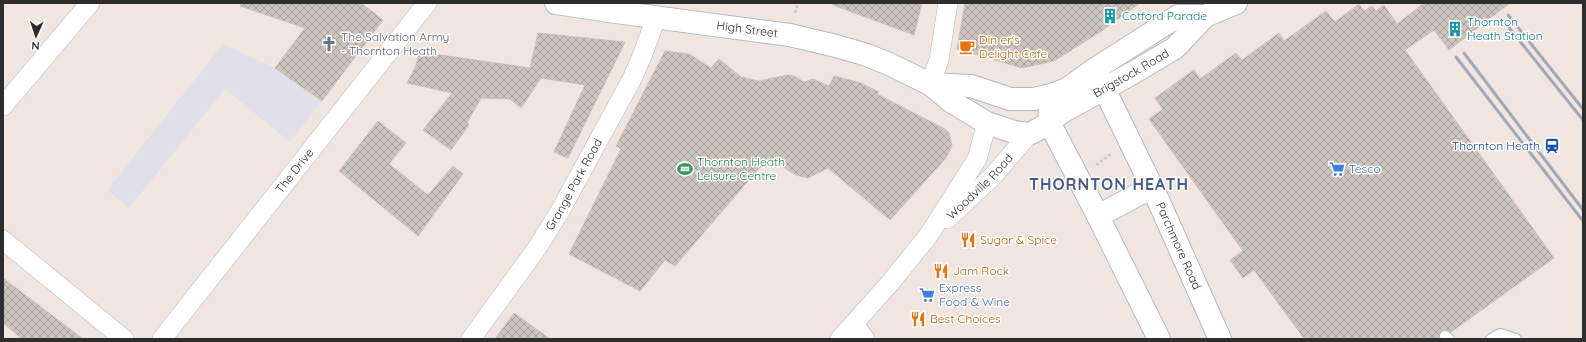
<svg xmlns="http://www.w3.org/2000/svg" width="1586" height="342" font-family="Quicksand,sans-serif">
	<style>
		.industrial { fill: #e1e0e8 }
		.building { fill: url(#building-cross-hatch); stroke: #ccc2b8 }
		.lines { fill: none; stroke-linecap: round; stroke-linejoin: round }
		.lane-casing { stroke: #b3b7c2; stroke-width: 12 }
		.street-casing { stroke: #b3b7c2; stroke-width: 20 }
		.secondary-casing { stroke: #b3b7c2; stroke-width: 24 }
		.path { stroke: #c8c8c8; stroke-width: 2.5; stroke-dasharray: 3 2; stroke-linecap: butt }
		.lane { stroke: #fff; stroke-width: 10 }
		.street { stroke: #fff; stroke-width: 19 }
		.secondary { stroke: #fff; stroke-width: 22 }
		.rail { stroke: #a0a8b9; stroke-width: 3 }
		.labels { text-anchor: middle; stroke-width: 3; stroke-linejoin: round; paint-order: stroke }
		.culture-label { font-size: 12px; fill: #0d838f; stroke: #fff; text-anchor: start }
		.street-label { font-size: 12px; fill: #2d2d2d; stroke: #fff }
		.worship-label { font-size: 12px; fill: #5b616d; stroke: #fff; text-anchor: start }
		.food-label { font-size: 12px; fill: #c56008; stroke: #fff; text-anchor: start }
		.transit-label { font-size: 12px; fill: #164399; stroke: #fff; text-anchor: end }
		.leisure-label { font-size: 12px; fill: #27864d; stroke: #fff; text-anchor: start }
		.shop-label { font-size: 12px; fill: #366cbe; stroke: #fff; text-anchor: start }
		.district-label { font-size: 16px; font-weight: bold; letter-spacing: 1px; fill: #485b84; stroke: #fff }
	</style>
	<defs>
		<pattern id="building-cross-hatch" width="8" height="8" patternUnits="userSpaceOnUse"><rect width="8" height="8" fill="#cbc5bd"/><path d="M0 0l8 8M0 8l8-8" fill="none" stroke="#a5a09a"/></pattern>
	</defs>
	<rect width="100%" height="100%" fill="#f0e6df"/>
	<path class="industrial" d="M223,44L275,68L322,101L290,142L225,89L129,208L107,190Z"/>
	<path class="building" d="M241,3H361L383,20L322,101L275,68L305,28L240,6Z
		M833,3H922L914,35L833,5Z
		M965,3H1140L1100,32L1054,61L1022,68L957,49Z
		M1424,3H1510L1449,50L1434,30L1405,50L1554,258L1451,332L1446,330H1442L1439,335V339H1318L1303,337L1254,270L1243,278L1230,260L1243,251L1149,119L1163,109L1155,98L1194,70L1200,79L1236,53L1242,60L1279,33L1284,41L1326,11L1335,22L1359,4L1364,11L1372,6L1376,11L1384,5L1397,24Z
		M538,33L625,42L568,158L554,152L585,85L541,78L521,108L510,99L481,98L467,123L469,125L451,150L423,130L452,93L407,83L415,68L420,52L530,68Z
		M665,51L689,54L711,68L719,59L741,77L759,81L787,75L794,76L804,82L813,79L829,86L834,76L861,83L879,92L877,94L945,129L949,133L952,146L946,158L890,220L828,168L808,178L796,175L768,158L675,266L665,260L640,291L569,254L621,149L616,146Z
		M378,121L406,143L389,164L428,195L453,166L463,174L418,236L339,171Z
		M3,278L83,339H22L3,323Z
		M514,313L550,339H495Z"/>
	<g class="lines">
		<defs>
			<path id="lane" d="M1445,336L1449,339
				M1491,339L1500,334L1516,339"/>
			<g id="street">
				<path d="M930,84L939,60L948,3"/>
				<path d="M3,106L90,3"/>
				<path id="s1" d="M947,219L992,177L1029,134"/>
				<path d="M3,240L124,339"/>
				<path d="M854,324L865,339"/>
				<path id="s2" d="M162,339L427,3"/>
				<path id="s3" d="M471,339L537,248L560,211L633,77L642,56L656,18"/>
				<path d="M840,339L890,283L928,236L977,159L987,123"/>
			</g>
			<g id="secondary">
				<path id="s4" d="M556,3L616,12L790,35L836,46L867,55L889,64L930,84L952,102L987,123L1014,132L1029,134L1041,128L1062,112L1131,74L1175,48L1205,16"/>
				<path id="s5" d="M1098,76L1154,191L1220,339"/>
				<path d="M930,84L971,86L1010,99H1034L1051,95L1067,89L1095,69L1178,16H1205L1236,3"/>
				<path d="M1050,109L1049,122L1098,216L1159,339"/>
				<path d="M1098,216L1141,193L1154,191"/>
			</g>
		</defs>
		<use href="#lane" class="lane-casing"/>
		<use href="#street" class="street-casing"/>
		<use href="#secondary" class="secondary-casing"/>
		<path class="path" d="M795,13L798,3
			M1096,165L1111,154"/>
		<use href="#lane" class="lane"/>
		<use href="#street" class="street"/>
		<use href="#secondary" class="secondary"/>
		<path class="rail" d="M1508,15L1583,109
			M1502,19L1583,120
			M1464,53L1583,210
			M1456,57L1583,221"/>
	</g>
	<defs>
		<symbol id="building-bare" viewBox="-9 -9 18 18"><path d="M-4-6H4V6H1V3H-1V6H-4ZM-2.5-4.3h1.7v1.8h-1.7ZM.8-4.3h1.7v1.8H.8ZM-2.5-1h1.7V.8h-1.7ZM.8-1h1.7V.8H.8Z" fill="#0f9aa8" stroke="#fff" stroke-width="2.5" paint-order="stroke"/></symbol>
		<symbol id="church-bare" viewBox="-9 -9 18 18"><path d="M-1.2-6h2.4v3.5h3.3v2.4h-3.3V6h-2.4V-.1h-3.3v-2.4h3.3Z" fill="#6b7280" stroke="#fff" stroke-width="2.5" paint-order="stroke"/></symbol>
		<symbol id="cafe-bare" viewBox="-9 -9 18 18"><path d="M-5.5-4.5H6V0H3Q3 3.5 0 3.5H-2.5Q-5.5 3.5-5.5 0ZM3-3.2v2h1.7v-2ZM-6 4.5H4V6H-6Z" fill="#e8710a" stroke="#fff" stroke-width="2.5" paint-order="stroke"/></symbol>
		<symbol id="station-bare" viewBox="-9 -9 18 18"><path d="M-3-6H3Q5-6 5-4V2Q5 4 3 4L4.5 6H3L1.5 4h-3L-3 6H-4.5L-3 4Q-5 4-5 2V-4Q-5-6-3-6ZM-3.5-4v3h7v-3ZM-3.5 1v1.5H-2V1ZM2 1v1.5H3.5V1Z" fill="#1a4fb4" stroke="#fff" stroke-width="2.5" paint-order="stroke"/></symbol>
		<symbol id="stadium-bare" viewBox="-9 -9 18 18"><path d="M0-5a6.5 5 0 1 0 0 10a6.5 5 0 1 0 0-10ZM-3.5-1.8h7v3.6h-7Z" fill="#2e9e5b" stroke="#fff" stroke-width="2.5" paint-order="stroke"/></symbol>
		<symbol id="supermarket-bare" viewBox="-9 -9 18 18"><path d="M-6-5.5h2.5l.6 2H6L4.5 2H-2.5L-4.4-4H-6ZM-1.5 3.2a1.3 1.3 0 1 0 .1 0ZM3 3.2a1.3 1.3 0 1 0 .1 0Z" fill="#3f7fe0" stroke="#fff" stroke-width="2.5" paint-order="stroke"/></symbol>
		<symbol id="restaurant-bare" viewBox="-9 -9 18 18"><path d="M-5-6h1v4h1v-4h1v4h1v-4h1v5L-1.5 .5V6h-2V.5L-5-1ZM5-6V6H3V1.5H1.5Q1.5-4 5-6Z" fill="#e8710a" stroke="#fff" stroke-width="2.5" paint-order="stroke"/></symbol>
	</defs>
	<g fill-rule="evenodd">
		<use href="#building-bare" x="1099" y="5" width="22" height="22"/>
		<use href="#building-bare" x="1444" y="18" width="22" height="22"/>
		<use href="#church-bare" x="318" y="33" width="22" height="22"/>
		<use href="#cafe-bare" x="956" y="36" width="22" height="22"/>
		<use href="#station-bare" x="1541" y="135" width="22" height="22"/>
		<use href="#stadium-bare" x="674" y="158" width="22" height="22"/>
		<use href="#supermarket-bare" x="1326" y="158" width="22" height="22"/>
		<use href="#restaurant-bare" x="957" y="229" width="22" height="22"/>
		<use href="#restaurant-bare" x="930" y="260" width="22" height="22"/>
		<use href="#supermarket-bare" x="916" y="284" width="22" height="22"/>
		<use href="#restaurant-bare" x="907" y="308" width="22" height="22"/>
	</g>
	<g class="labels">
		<g class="culture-label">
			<text x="1122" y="20">Cotford Parade</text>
			<text x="1467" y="26">Thornton<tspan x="1467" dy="14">Heath Station</tspan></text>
		</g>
		<g class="street-label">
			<text dy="4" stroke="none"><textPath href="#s4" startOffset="193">High Street</textPath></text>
			<text dy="4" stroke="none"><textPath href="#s4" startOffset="617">Brigstock Road</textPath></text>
			<text dy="4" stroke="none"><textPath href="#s2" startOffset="214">The Drive</textPath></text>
			<text dy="4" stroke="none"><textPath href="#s3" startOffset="186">Grange Park Road</textPath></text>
			<text dy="4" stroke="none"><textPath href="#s1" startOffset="46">Woodville Road</textPath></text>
			<text dy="4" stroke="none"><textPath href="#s5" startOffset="188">Parchmore Road</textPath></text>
		</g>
		<g class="worship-label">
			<text x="341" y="41">The Salvation Army<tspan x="341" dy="14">- Thornton Heath</tspan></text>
		</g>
		<g class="food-label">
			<text x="979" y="44">Din er's<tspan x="979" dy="14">Delight Cafe</tspan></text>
			<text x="980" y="244">Sugar &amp; Spice</text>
			<text x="953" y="275">Jam Rock</text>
			<text x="930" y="323">Best Choices</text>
		</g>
		<g class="transit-label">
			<text x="1540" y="150">Thornton Heath</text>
		</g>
		<g class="leisure-label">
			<text x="697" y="166">Thornton Heath<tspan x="697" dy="14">Leisure Centre</tspan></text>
		</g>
		<g class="shop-label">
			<text x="1349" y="173">Tesco</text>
			<text x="939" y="292">Express<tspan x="939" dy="14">Food &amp; Wine</tspan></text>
		</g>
		<g class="district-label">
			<text x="1109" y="190">THORNTON HEATH</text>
		</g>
	</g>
	<rect width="1586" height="342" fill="none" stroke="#2d2d2d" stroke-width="8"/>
	<g transform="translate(36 36) rotate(183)" stroke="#ffffff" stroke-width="3" paint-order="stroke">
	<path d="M0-3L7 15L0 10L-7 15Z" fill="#2d2d2d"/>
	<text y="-6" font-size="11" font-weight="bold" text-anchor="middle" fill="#2d2d2d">N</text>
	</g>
</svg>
